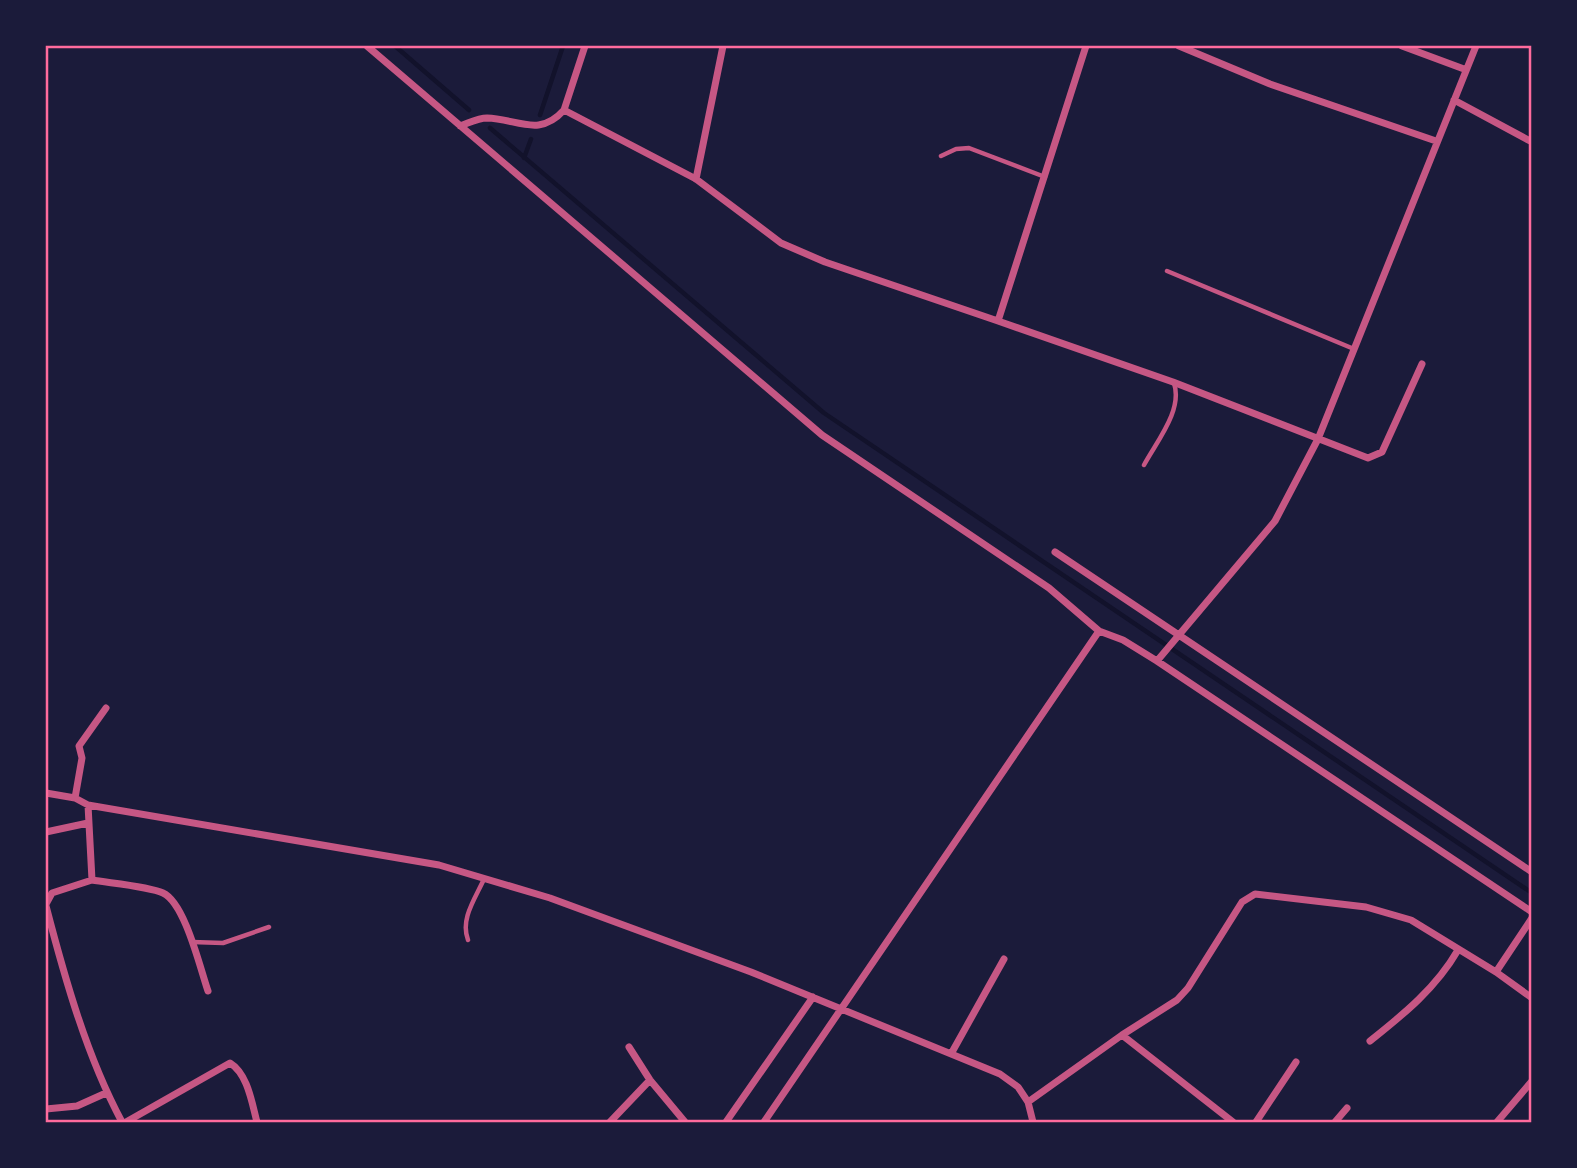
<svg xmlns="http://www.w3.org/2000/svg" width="1577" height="1168" font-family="'PT Serif',serif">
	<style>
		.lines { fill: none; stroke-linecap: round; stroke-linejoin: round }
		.stream { stroke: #12122b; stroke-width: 4.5 }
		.service { stroke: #c65784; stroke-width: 4.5 }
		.minor { stroke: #c65784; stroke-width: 7 }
		.neatline { fill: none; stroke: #ff6b9d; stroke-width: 2.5 }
	</style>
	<rect width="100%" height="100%" fill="#1b1b3a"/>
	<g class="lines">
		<path class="stream" d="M395,46L469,110
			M540,115L563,46
			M490,128L824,413L1532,893
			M524,158L531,139"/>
		<path class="service" d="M941,156L956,149L969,148L1045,177
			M1167,271L1354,349
			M1144,465C1157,441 1183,410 1174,383
			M468,940C460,919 475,899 484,879
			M192,942L223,943L269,927"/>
		<path class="minor" d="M367,46L822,435L1049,588L1099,631L1123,640L1157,661L1532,912
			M1179,46L1270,84L1436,141
			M1402,46L1464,69
			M1454,100L1532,142
			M564,110L696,179L781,243L825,262L998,321L1086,46
			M460,126C469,123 478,118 487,118C518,119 539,138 564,110L585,46
			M696,179L723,46
			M998,321L1173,382L1368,458L1382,452L1422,364
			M1055,552L1532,872
			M1157,661L1275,521L1318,439L1476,46
			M46,793L75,798L88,805L439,865L550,898L751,972L1000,1074L1018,1087L1028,1102
			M75,798L82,758L79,746L106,708
			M46,832L88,823
			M92,880C109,883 148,886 163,893C185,903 200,968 208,991
			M46,904L52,893L92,880L88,805
			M46,906C65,979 87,1057 122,1122
			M1532,918L1496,972L1532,998
			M1122,1035L1177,1000L1188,988L1242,902L1255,894L1366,907L1411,920L1496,972
			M1370,1041C1404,1014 1436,988 1458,950
			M629,1047L650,1080L685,1122
			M951,1054L1004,959
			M46,1109L77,1106L106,1093
			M126,1122L230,1063C248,1074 252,1104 257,1122
			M610,1122L650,1080
			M726,1122L813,997
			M764,1122L1099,631
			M1033,1122L1028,1102L1122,1035L1233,1122
			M1256,1122L1296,1062
			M1335,1122L1347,1108
			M1497,1122L1532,1081"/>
	</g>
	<rect width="1577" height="1168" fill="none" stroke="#1b1b3a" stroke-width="94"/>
	<rect x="47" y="47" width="1483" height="1074" class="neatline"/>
</svg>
